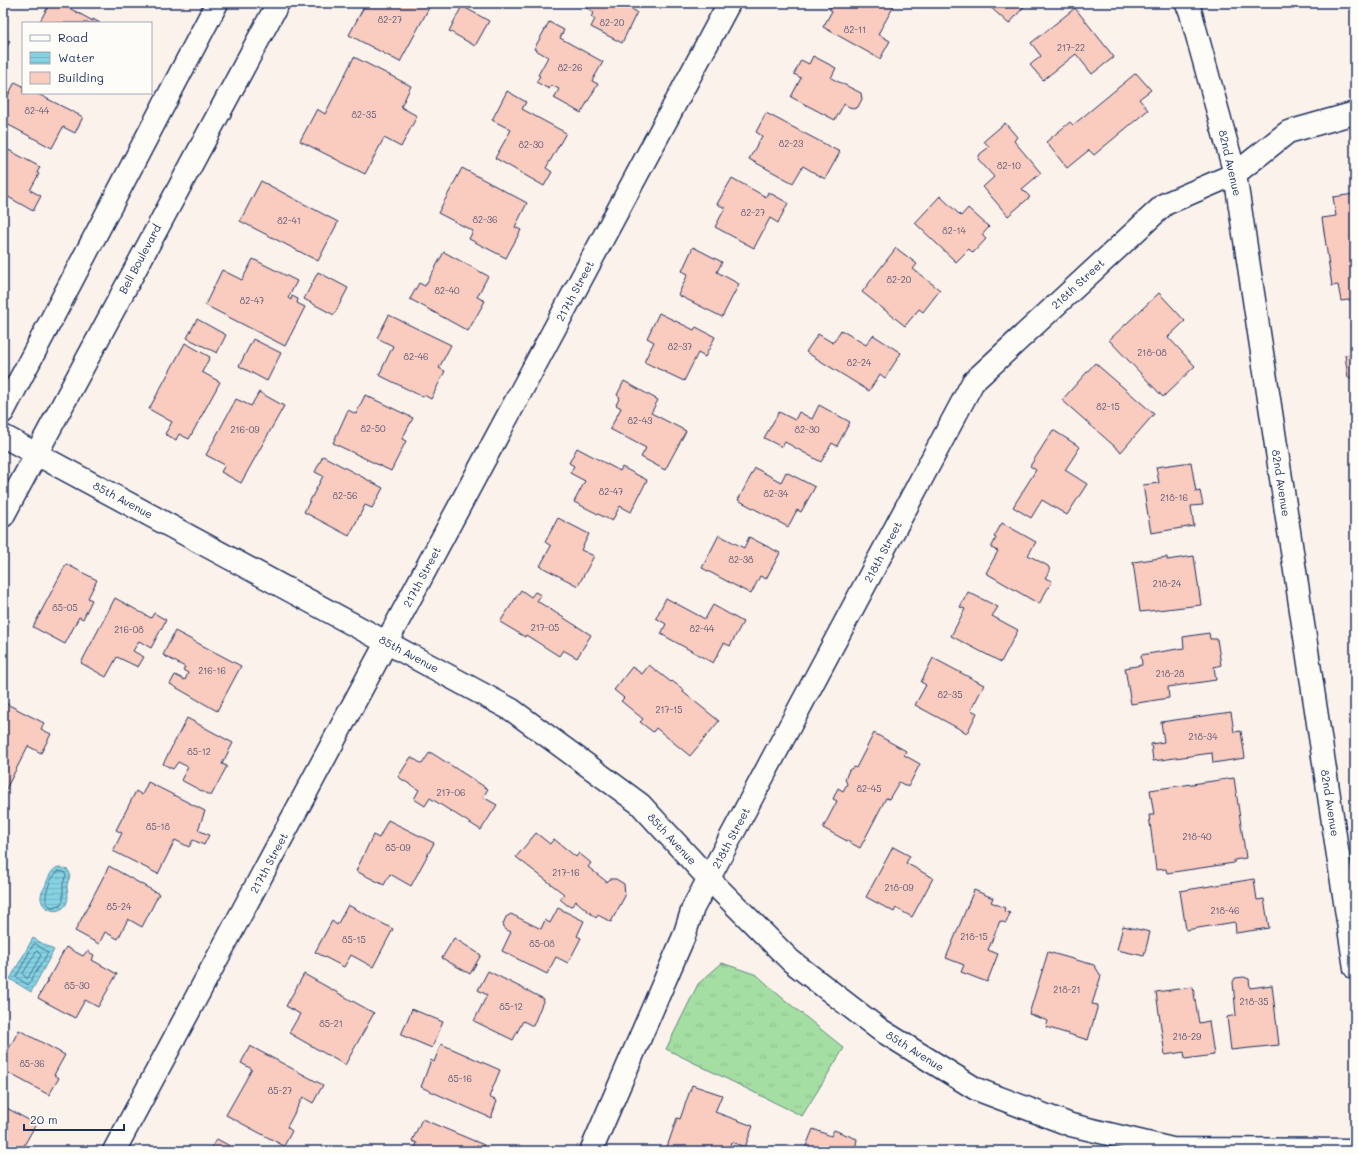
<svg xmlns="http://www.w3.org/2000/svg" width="1358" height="1154" font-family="Mali,sans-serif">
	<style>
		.grass { fill: url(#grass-tufts); stroke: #608680 }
		.water { fill: url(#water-rules); stroke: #5b91ad }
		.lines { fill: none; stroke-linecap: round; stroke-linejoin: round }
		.shore { stroke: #457193; stroke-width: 1 }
		.building { fill: #facbbf; stroke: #1b2f5e }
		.minor-casing { stroke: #1b2f5e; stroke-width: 25 }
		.tertiary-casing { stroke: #1b2f5e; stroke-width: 25 }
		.minor { stroke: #fdfcf7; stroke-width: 22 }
		.tertiary { stroke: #fdfcf7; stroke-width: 22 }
		.labels { text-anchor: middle; stroke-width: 3; stroke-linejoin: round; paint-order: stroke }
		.number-label { font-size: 9px; fill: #535676 }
		.street-label { font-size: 11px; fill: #1b2f5e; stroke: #fdfcf7 }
	</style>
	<defs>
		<pattern id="grass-tufts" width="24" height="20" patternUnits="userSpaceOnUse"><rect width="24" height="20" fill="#a5dea3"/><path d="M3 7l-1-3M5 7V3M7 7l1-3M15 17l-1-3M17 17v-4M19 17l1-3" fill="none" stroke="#8dbf8f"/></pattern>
		<pattern id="water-rules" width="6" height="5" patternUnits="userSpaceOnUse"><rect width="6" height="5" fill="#85d3e2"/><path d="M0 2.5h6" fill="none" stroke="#72b5c4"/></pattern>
	</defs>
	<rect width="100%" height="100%" fill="#fcf2ec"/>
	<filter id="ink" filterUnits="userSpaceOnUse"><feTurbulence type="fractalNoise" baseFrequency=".025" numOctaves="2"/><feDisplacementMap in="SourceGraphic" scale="8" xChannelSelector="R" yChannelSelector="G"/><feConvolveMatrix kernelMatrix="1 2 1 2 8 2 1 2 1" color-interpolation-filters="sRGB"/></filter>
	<g filter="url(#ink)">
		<path class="grass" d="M722,963L757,975L780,996L844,1048L802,1116L666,1049L698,984Z"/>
		<path class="water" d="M58,867L68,870L70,874C70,879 67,882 67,886C67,891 69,897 67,902C62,917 39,911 41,895C42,891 46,886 47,881C50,875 51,870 58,867Z
			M33,938L54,950L31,992L10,979Z"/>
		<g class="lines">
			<path class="shore" d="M59,871L64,872L66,875L63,884V900L60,905L51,907L47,904C43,896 51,875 59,871Z
				M36,944L48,953L28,985L16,977L33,945Z
				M37,951L41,955L28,978H26L23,974Z"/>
		</g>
		<path class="building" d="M50,3H60L93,21V19L100,23H39Z
			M115,3H128L125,8Z
			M366,3H425L430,6L400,62L349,35Z
			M577,3H634L631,9L637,12L622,43L591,27L595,19L591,17L594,12Z
			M833,3H888L894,6L878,34L890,41L880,59L823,27L832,11L829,9Z
			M986,3H1027L1009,24Z
			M462,6L489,21L475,46L449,31Z
			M1075,8L1114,57L1092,74L1076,54L1043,80L1030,65L1041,56L1031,43Z
			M549,22L564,30L560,38L603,62L592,81L598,84L581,113L554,98L559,89L551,85L549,89L536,82L540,76L538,75L548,57L534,49Z
			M3,38L10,41L3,54Z
			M813,56L836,68L831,78L861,93L862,99L858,107L853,109L844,104L835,120L791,97L801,78L794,74L801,60L809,64Z
			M354,57L411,86L401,107L417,116L401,147L384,138L365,174L300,141L317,109L325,114Z
			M1136,73L1151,90L1139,99L1148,110L1094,155L1089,150L1067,168L1046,142L1070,122L1073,125Z
			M15,82L23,86V93H36L83,117L75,133L63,127L52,148L3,122V105Z
			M507,91L526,102L522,109L566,133L546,168L552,172L544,186L495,158L511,130L492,120Z
			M766,113L840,152L825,179L803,166L793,183L749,159L762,136L756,132Z
			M1005,123L1017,137L1014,141L1041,173L1022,189L1030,197L1008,216L983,187L994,177L978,159L980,154L989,147L984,141Z
			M3,147L40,167L37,173L39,174L30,190L41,196L33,211L3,194Z
			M462,168L527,203L515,227L521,230L506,258L469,239L473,231L438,213Z
			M732,178L766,197L768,192L788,203L778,223L770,218L754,248L715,227L725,208L717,204Z
			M261,181L338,222L318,261L240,221Z
			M1354,194L1355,299L1341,301L1338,285L1332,286L1322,218L1336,216L1333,197Z
			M940,196L961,216L968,208L989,227L982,235L986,239L973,253L969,249L956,262L915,223Z
			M693,247L722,262L717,272L739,284L722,317L678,295L688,274L682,271Z
			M896,248L917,264L913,269L940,290L923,312L919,309L905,326L862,292Z
			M444,252L488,276L477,297L485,301L468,331L410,299L419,283L425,286Z
			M253,259L297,281L288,298L291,300L292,296L298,299L297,303L305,307L285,346L205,305L222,270L242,280Z
			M318,272L348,288L334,315L304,299Z
			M1159,293L1185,321L1168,337L1195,366L1163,397L1109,340Z
			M659,313L694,330L696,327L715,337L705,357L698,353L684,381L644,362L654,342L647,338Z
			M389,315L451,345L439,368L445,371L431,399L424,395L423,397L379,375L393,346L377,338Z
			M197,319L226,335L217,353L187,338Z
			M841,330L866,345L873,335L901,353L885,378L880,374L869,391L806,352L818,334L833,343Z
			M253,339L281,353L267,381L239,366Z
			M185,343L210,357L202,372L220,382L189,439L179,434L176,440L165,434L172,422L149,409Z
			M1351,348H1355V377L1348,378L1345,355L1352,354Z
			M1095,363L1154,414L1121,452L1062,400Z
			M624,381L658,400L651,413L686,431L665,470L641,457L646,448L610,429L621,408L616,405L620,397L617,395Z
			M259,392L284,406L241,483L221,472L225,465L206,455L236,399L251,406Z
			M365,395L413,418L402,439L406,441L391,471L333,443L348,410L356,414Z
			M819,405L850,422L837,446L832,443L821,462L785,442L782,447L764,438L779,412L795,420L799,412L812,419Z
			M1053,430L1080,447L1065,470L1087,484L1067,515L1042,500L1031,518L1013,507L1036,470L1030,466Z
			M577,448L620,471L622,467L647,480L631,512L620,506L612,521L574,502L585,481L570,473L574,466L569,463Z
			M323,456L383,488L372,508L365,505L349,536L304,512L323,476L315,472Z
			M1191,462L1196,492L1200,491L1203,505L1191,506L1194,526L1151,533L1143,485L1159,483L1156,467Z
			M755,468L781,482L786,472L815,487L801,512L797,510L788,527L738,500Z
			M558,518L589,534L581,550L594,556L578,586L540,566L551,546L545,542Z
			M1002,523L1036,542L1028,555L1048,566L1050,570L1045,578L1052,581L1039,604L986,573L998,551L991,548L996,538L994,537Z
			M719,535L744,548L749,537L780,553L766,579L760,576L751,594L702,568Z
			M1194,556L1201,605L1140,612L1133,562L1167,557V560Z
			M66,564L97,580L88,598L92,600L83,619L79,617L65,644L33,627Z
			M521,590L531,597L535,592L541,595L537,601L591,635L577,658L563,650L559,656L526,635L525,637L500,622Z
			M968,592L998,607L992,616L1018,630L1001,662L951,636L965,609L960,607Z
			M115,598L151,618L154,613L166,620L151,648L139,641L133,651L144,657L138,667L117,657L106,677L81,663Z
			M666,598L705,619L713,605L743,622L730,646L724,643L713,663L661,634L666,624L656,618Z
			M175,631L241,666L217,711L170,684L175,675L185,680L188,673L183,670L185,667L163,655Z
			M1209,633L1210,639H1217L1221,665L1214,667L1216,680L1168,687L1169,698L1131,704L1125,668L1142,665L1141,655L1184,648L1183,637Z
			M933,658L984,685L971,710L977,713L967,733L915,705L926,685L921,682Z
			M649,665L671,682L672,681L684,690L683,692L719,721L690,756L656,728L653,732L640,722L643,719L621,701L624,698L614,690L632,667L642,674Z
			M3,702L44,723L41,729L51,734L41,753L28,746L3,795Z
			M1231,712L1234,732L1241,731L1245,758L1213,763L1212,753L1153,761L1151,744L1164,742L1161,722Z
			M187,718L233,743L222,764L227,766L211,796L181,780L188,767L178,762L173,769L163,764Z
			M874,733L906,751L904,755L920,764L908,787L899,782L889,799L886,798L860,848L823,828L837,801L833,799L838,788L843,791L847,784L845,779L849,770L854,767L856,768Z
			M430,752L488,789L483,797L497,805L481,830L430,798L425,806L414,799L419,790L398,777L411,757L422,764Z
			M1234,778L1246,858L1234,860V863L1167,873L1166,869L1156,870L1149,815H1154L1150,790Z
			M148,782L205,811L198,830L209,835L204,845L193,840L189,847L175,840L158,874L113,851L122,833L116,830L136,791L142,795Z
			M388,820L434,843L411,886L390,874L384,885L356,871L373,835L379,838Z
			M536,833L550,844L554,839L576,857L579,853L591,863L588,867L607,882L610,879H616L624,884L625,896L611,922L598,915L596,918L576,901L572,906L567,905L560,899L564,894L516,857Z
			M893,847L910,856L906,863L933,878L912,917L896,908L894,912L866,897Z
			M109,866L159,894L142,927L128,919L118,939L105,932L99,944L75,931Z
			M1254,879L1257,900L1264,899L1269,928L1236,933L1235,922L1186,930L1180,891Z
			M974,890L993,898L991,902L1005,908L1004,911L1010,913L1006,923L1000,921L988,950L998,954L987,982L961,972L964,965L946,958Z
			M348,905L393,929L373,967L351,955L344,967L315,952L332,921L337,925Z
			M558,908L584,921L577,936L581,938L568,963L556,957L547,974L502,951L511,932L505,929L503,924L506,917L511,914L541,929L545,920L550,923Z
			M1123,926L1150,932L1144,956L1117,950Z
			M454,938L481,955L470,974L442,958Z
			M66,947L83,956L87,951L94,955L92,960L117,974L98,1007L85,1000L75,1018L38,998Z
			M1048,952L1094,965L1101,976L1092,1004L1098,1005L1088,1040L1046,1027L1048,1021L1029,1014Z
			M488,971L544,999L533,1026L523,1021L513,1040L474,1021L487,995L478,990Z
			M304,974L374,1013L345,1065L289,1033L300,1014L286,1006Z
			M1244,977L1249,979L1250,988L1272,985L1279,1045L1231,1050L1227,1017L1236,1015L1233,982L1235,978Z
			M1193,987L1199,1023L1209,1021L1214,1055L1185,1059L1184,1052L1165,1055L1156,992Z
			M412,1009L443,1022L432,1048L401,1035Z
			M19,1030L65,1055L54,1075L59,1078L49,1095L3,1070V1059Z
			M441,1044L500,1070L489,1097L497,1101L491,1118L421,1087L431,1060L434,1062Z
			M250,1046L323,1085L313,1103L303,1097L287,1127L292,1131L284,1146L226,1115L252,1069L241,1063Z
			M692,1085L722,1095L715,1112L753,1126L745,1147L731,1142L728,1151H678L667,1147L677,1118L680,1119Z
			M3,1106L36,1124L21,1151H3Z
			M422,1119L484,1145L482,1151H414L417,1143L412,1141Z
			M813,1129L831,1136L834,1130L857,1139L855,1151H804Z
			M217,1139L239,1151H210Z"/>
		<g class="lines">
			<defs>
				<path id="minor" d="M1186,3L1190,10L1235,174L1355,968
					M3,436L512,710L640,804L709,879L791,961L879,1029L976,1089L1071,1125L1172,1149L1355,1150
					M114,1151L729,3
					M591,1151L684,936L693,908L973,382L1165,204L1235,174L1288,132L1355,113"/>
				<path id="tertiary" d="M3,412L217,3
					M3,516L278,3"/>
			</defs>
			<use href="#minor" class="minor-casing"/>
			<use href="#tertiary" class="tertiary-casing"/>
			<use href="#minor" class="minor"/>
			<use href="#tertiary" class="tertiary"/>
		</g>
	</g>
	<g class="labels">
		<g class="number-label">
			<text x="390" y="23">82-27</text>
			<text x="612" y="26">82-20</text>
			<text x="855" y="33">82-11</text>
			<text x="1071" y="51">217-22</text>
			<text x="570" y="71">82-26</text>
			<text x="37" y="114">82-44</text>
			<text x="364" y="118">82-35</text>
			<text x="791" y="147">82-23</text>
			<text x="531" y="148">82-30</text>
			<text x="1009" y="169">82-10</text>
			<text x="753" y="216">82-27</text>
			<text x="485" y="223">82-36</text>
			<text x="289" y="224">82-41</text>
			<text x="954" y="234">82-14</text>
			<text x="899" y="283">82-20</text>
			<text x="447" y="294">82-40</text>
			<text x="252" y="304">82-47</text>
			<text x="680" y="350">82-37</text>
			<text x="1152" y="356">218-08</text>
			<text x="416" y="360">82-46</text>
			<text x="859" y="366">82-24</text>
			<text x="1108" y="410">82-15</text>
			<text x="640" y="424">82-43</text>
			<text x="373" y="432">82-50</text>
			<text x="245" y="433">216-09</text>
			<text x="807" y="433">82-30</text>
			<text x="611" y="495">82-47</text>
			<text x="776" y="497">82-34</text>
			<text x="345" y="499">82-56</text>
			<text x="1174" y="501">218-16</text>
			<text x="741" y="563">82-38</text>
			<text x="1167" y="587">218-24</text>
			<text x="65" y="611">85-05</text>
			<text x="545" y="631">217-05</text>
			<text x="702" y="632">82-44</text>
			<text x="129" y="633">216-08</text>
			<text x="212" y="674">216-16</text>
			<text x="1170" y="677">218-28</text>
			<text x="950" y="698">82-35</text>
			<text x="669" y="713">217-15</text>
			<text x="1203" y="740">218-34</text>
			<text x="199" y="755">85-12</text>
			<text x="869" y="792">82-45</text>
			<text x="451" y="796">217-06</text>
			<text x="158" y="830">85-18</text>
			<text x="1197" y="840">218-40</text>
			<text x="398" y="851">85-09</text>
			<text x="566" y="876">217-16</text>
			<text x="899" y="891">218-09</text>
			<text x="119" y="910">85-24</text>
			<text x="1225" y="914">218-46</text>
			<text x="974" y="940">218-15</text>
			<text x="354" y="943">85-15</text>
			<text x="542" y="947">85-08</text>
			<text x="77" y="989">85-30</text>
			<text x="1067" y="993">218-21</text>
			<text x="1254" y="1005">218-35</text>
			<text x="511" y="1010">85-12</text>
			<text x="331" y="1027">85-21</text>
			<text x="1187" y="1040">218-29</text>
			<text x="32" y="1067">85-36</text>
			<text x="460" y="1082">85-16</text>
			<text x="280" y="1094">85-27</text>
		</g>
		<g class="street-label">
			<text transform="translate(1230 163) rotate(77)" y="4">82nd Avenue</text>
			<text transform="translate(140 259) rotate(-62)" y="4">Bell Boulevard</text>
			<text transform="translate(1078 284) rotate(-43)" y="4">218th Street</text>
			<text transform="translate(575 291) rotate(-62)" y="4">217th Street</text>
			<text transform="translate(1281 483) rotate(81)" y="4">82nd Avenue</text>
			<text transform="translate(123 500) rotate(28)" y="4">85th Avenue</text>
			<text transform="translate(883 552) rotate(-62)" y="4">218th Street</text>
			<text transform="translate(422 577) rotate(-62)" y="4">217th Street</text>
			<text transform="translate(409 654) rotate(28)" y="4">85th Avenue</text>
			<text transform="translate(1330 803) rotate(81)" y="4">82nd Avenue</text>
			<text transform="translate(731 838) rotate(-62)" y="4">218th Street</text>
			<text transform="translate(672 839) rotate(47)" y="4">85th Avenue</text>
			<text transform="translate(269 863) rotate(-62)" y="4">217th Street</text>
			<text transform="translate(915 1051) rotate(32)" y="4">85th Avenue</text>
		</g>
	</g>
	<rect width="1358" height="1154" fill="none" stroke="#fdfcf7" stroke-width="16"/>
	<rect x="8" y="8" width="1342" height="1138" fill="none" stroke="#1b2f5e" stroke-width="1.5" filter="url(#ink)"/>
	<rect x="22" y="22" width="130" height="72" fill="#fdfcf7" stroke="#a3aaba"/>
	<rect x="30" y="35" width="20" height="6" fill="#fdfcf7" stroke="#a3aaba"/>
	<text x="58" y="42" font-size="12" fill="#1b2f5e">Road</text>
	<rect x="30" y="52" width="20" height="12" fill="url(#water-rules)" stroke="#a3aaba"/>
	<text x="58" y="62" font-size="12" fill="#1b2f5e">Water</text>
	<rect x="30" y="72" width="20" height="12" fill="#facbbf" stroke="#a3aaba"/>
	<text x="58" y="82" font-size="12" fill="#1b2f5e">Building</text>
	<path d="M24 1124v6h100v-6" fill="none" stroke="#1b2f5e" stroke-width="2"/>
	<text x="30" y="1124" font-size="12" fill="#1b2f5e" stroke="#fdfcf7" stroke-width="3" paint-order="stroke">20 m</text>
</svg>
